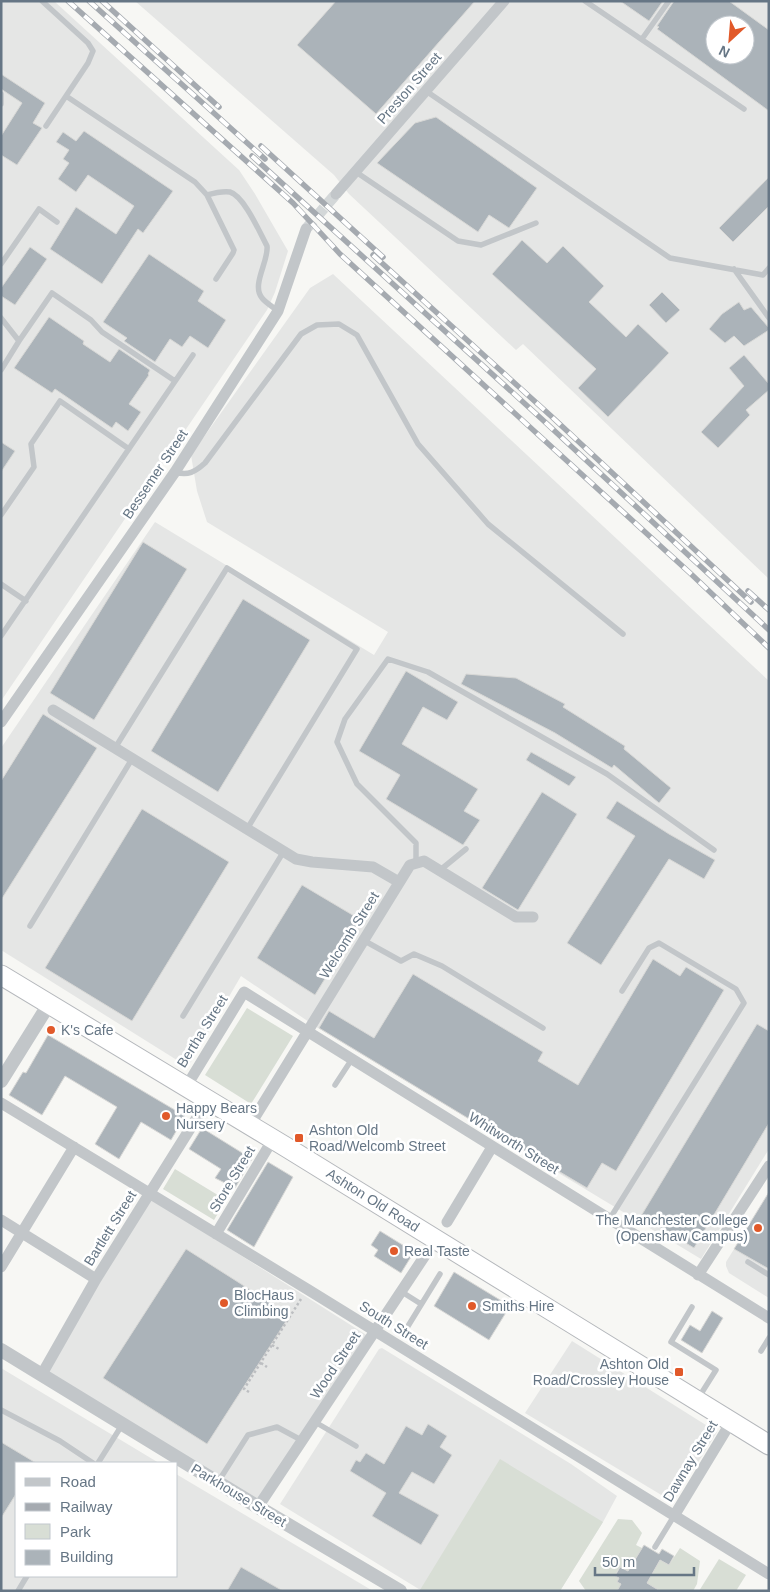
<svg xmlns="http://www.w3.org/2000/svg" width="770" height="1592" font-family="Arial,sans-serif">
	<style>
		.built { fill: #e5e6e5; fill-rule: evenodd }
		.green { fill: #d8ded5 }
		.building { fill: #abb3b9; stroke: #d8d8d6; fill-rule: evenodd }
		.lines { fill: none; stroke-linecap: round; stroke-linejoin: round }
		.minor-tunnel { stroke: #d3d7d8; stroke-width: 11; stroke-dasharray: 11 5.5; stroke-linecap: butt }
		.trunk-casing { stroke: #b5b8bc; stroke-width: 21 }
		.path { stroke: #bcbec1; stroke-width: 2.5; stroke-dasharray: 2.5 2.5; stroke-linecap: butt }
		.service { stroke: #c2c6c9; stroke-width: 5.5 }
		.minor { stroke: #c2c6c9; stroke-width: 11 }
		.tertiary { stroke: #c2c6c9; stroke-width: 14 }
		.trunk { stroke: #fff; stroke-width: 19 }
		.rail-casing { stroke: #a5aab0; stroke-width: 5.5 }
		.rail { stroke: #fff; stroke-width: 4; stroke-dasharray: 11; stroke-linecap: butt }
		.poi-dot { fill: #e15929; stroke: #fff; stroke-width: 2 }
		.labels { text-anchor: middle; stroke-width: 5; stroke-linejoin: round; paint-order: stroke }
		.street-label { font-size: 14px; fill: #667685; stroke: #fff }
		.poi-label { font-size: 14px; fill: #667685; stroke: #fff; text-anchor: start }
	</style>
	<rect width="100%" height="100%" fill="#f7f7f4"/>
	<path class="built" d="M1,1H54L239,170L255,194L288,251L275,292L267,310L1,701Z
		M135,1H769V579L523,344L516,350L349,194L334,175ZM715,25H745V55H715Z
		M333,274L769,681V1149L701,1259L318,1028L241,976L188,1067L1,950V748L155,522L374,655L388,632L207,522L197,491L191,455L310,288Z
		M769,1193V1298L729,1273L726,1266V1262Z
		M149,1197L368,1336L259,1501L45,1371Z
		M572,1341L717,1432L673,1502L525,1413Z
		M382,1348L571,1464L617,1496L603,1522L560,1591H422L280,1504L379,1349Z
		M1,1368L159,1463H16V1576H176V1474L373,1591H1Z"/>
	<path class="green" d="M247,1008L293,1036L251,1104L205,1075Z
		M175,1169L226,1200L214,1220L163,1189Z
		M500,1459L603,1522L560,1591L420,1590Z
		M618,1519L632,1520L642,1533L636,1545L642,1548L628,1571L620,1567L615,1575L620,1579L617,1582L621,1584L619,1591H586L579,1581Z
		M680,1548L700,1561L697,1584L693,1591H651L653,1587L647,1583L660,1560L669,1565Z
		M719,1559L746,1575L736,1591H699Z"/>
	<path class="building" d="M336,1H475L376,114L297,45Z
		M620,1H663L649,21Z
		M674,1H729L769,30V111L657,29L659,27L657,26ZM715,25H745V55H715Z
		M1,74L45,103L33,123L42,128L17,165L1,155V136L22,103L1,89Z
		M436,117L537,188L509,228L489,215L478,232L377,163L415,123Z
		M84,131L173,191L143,233L138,229L102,284L50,249L76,207L116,234L134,206L88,175L76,192L58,179L69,163L63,159L69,150L56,142L63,132L76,141Z
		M769,177V206L733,242L719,228Z
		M522,240L547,263L563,246L604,286L589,302L626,337L638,324L669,353L608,417L578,388L596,369L492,274Z
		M30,247L47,259L15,305L1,296V288Z
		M149,254L204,291L198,301L226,320L208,348L190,336L182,347L170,339L155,362L124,341L127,338L103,322Z
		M662,292L680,310L666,323L649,305Z
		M739,302L744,310L751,307L769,328V330L744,346L734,336L725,343L709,329L722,314Z
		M49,317L84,341L83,344L110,362L119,349L150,370L148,374L149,375L129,404L141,412L128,431L116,422L112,428L55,389L52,393L14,368Z
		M744,355L769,384V390L746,410L750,415L718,448L701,432L744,386L729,368Z
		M1,442L15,451L1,472Z
		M143,542L187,569L94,720L50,693Z
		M243,599L310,640L218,792L151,751Z
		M406,671L458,702L447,720L423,707L402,744L478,789L464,811L480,820L463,845L386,799L400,775L359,751Z
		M466,674L516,678L565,704L563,707L625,746L624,749L671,788L659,803L614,765L612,768L555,733L461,684Z
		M43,714L97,748L1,900V781Z
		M531,752L576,777L569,786L526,760Z
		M542,792L577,814L518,910L482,888Z
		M617,801L669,834L715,860L704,879L669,859L601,965L567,943L635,836L606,818Z
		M142,809L229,862L132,1021L45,968Z
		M302,885L361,920L315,995L257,958Z
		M653,959L680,976L686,967L724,990L616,1171L602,1163L587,1188L494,1133V1134L319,1028L329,1011L374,1038L413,974L543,1052L538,1061L578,1085Z
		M757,1024L769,1031V1123L694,1248L641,1216Z
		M48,1035L185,1116L171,1140L141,1122L119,1159L95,1144L117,1107L65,1076L42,1115L9,1095L23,1072L26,1073Z
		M202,1128L252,1159L235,1188L215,1178L221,1169L189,1149Z
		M268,1162L293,1177L254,1247L227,1230Z
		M769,1192V1269L734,1249Z
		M380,1231L414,1252L401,1273L374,1256L378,1250L371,1245Z
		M186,1249L290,1315L207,1444L103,1378Z
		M454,1272L510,1306L489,1340L434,1306Z
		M712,1311L723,1318L702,1353L681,1340L690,1325L700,1331Z
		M428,1424L447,1436L440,1447L452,1455L434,1484L412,1472L399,1493L439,1515L421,1545L372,1516L386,1493L350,1471L356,1460L360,1462L366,1453L384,1464L406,1426L422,1435Z
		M1,1442L36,1463H16V1494L1,1518Z
		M644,1545L659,1554L662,1549L674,1556L669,1565L660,1560L647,1583L660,1591H617L621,1584L617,1582L619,1578L615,1576L620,1567L628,1571Z
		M241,1567L283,1591H227Z"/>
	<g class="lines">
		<path class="minor-tunnel" d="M306,229L336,194"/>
		<defs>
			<path id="trunk" d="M1,975L286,1147L769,1445"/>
		</defs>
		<use href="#trunk" class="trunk-casing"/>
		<path class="path" d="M272,1345L279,1349
			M261,1363L267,1367
			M249,1392L244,1389L301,1299"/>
		<path class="service" d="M42,1L88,43L93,51L88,63L46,126
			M585,1L744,109
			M642,39L669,1
			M426,91L670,258L763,275L769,268
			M1,94V104
			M66,96L195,182L207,195L234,250L233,253L216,279
			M356,172L458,241L481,245L536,223
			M207,195C214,193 222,191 230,192C244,196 260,233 267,246C269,261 251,285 262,298C266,303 273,307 278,311
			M1,264L39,209L57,222
			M734,269L769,318
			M1,318L19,341L1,370
			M19,341L52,293L91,320L102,332L175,381
			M175,472C188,476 195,472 205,463L301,334L317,325L339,324L357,335L418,444L488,524L623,634
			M1,515L34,467L31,444L60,401L129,449
			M1,584L26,601
			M1,636L193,355
			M115,748L227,568L357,649L247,829
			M416,863V843L357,784L337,742L345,719L388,659L428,672L607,774L714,850
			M439,871L466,849
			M30,926L132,759
			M363,940L401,961L414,954L442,966L543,1028
			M183,1016L284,851
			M335,1085L352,1059
			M609,1220L744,1003L736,989L659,943L649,948L622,991
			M748,1262L769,1275
			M402,1292L421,1304
			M692,1307L671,1342L716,1370L699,1397
			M405,1331L440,1274
			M761,1351L769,1338
			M1,1410L60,1441L93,1463
			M315,1422L356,1446
			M98,1463L122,1425
			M218,1482L248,1435L277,1427L303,1441
			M655,1547L674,1516
			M18,1591L27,1576"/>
		<path class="minor" d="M336,194L504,1
			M53,710L296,859L312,862L373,867L399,882
			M1,722L175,472L278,311L306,229
			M186,1087L244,992L769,1318
			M1,1103L307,1289L769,1574
			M250,1125L410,865L424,861L516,917H533
			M1,1220L96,1279
			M447,1222L492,1147
			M216,1234L273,1139
			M1,1267L74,1147
			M698,1275L769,1166
			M42,1374L96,1279L208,1100
			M258,1507L436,1239
			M674,1516L731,1422"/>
		<path class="tertiary" d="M1,1081L49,1004
			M1,1350L258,1507L400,1591"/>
		<use href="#trunk" class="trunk"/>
		<defs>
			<path id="rail" d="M68,1L293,203L340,254L690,573L769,648
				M89,1L265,159
				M102,1L219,107
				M261,146L383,257
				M252,156L545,422L769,630
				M373,255L551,416L751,602
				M748,591L769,610"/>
		</defs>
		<use href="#rail" class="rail-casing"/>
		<use href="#rail" class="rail"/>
	</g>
	<g class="poi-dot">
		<circle cx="51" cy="1030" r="5"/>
		<circle cx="166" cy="1116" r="5"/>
		<rect x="294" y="1133" width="10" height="10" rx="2.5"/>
		<circle cx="758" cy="1228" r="5"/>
		<circle cx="394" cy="1251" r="5"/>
		<circle cx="224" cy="1303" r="5"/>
		<circle cx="472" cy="1306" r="5"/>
		<rect x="674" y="1367" width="10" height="10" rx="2.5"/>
	</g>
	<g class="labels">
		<g class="street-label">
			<text transform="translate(409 88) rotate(-49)" y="5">Preston Street</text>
			<text transform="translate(155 474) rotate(-56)" y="5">Bessemer Street</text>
			<text transform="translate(349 935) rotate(-58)" y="5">Welcomb Street</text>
			<text transform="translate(202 1031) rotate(-58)" y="5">Bertha Street</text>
			<text transform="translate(514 1143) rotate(32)" y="5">Whitworth Street</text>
			<text transform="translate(232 1179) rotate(-59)" y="5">Store Street</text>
			<text transform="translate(373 1200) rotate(32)" y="5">Ashton Old Road</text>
			<text transform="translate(110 1228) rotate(-58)" y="5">Bartlett Street</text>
			<text transform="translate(394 1325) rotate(32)" y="5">South Street</text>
			<text transform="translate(335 1365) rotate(-56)" y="5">Wood Street</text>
			<text transform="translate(690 1461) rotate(-59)" y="5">Dawnay Street</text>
			<text transform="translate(239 1495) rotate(31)" y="5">Parkhouse Street</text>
		</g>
		<g class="poi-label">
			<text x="61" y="1035">K's Cafe</text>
			<text x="176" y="1113">Happy Bears<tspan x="176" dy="16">Nursery</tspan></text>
			<text x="309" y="1135">Ashton Old<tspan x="309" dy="16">Road/Welcomb Street</tspan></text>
			<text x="748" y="1225" text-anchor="end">The Manchester College<tspan x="748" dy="16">(Openshaw Campus)</tspan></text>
			<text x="404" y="1256">Real Taste</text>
			<text x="234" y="1300">BlocHaus<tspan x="234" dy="16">Climbing</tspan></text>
			<text x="482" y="1311">Smiths Hire</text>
			<text x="669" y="1369" text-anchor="end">Ashton Old<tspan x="669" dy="16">Road/Crossley House</tspan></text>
		</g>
	</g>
	<rect width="770" height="1592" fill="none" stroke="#667685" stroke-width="5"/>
	<rect x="15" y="1462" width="162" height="115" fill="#ffffff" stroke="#c2c8ce"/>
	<rect x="25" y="1478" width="25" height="8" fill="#c2c6c9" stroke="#c2c8ce"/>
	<text x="60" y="1487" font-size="15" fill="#667685">Road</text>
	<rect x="25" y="1503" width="25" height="8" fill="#a5aab0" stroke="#c2c8ce"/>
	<text x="60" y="1512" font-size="15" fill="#667685">Railway</text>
	<rect x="25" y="1524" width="25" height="15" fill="#d8ded5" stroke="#c2c8ce"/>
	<text x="60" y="1537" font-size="15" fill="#667685">Park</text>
	<rect x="25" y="1550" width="25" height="15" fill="#abb3b9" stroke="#c2c8ce"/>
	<text x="60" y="1562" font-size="15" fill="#667685">Building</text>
	<g transform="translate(730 40) rotate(206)"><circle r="24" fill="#ffffff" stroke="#c2c8ce"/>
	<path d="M0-4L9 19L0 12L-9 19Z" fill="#e15929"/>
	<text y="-8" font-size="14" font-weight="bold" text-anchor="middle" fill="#667685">N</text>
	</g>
	<path d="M595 1567v8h99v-8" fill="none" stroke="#667685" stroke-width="2.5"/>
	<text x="602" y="1567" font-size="15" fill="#667685" stroke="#ffffff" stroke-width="4" paint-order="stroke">50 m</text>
</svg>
